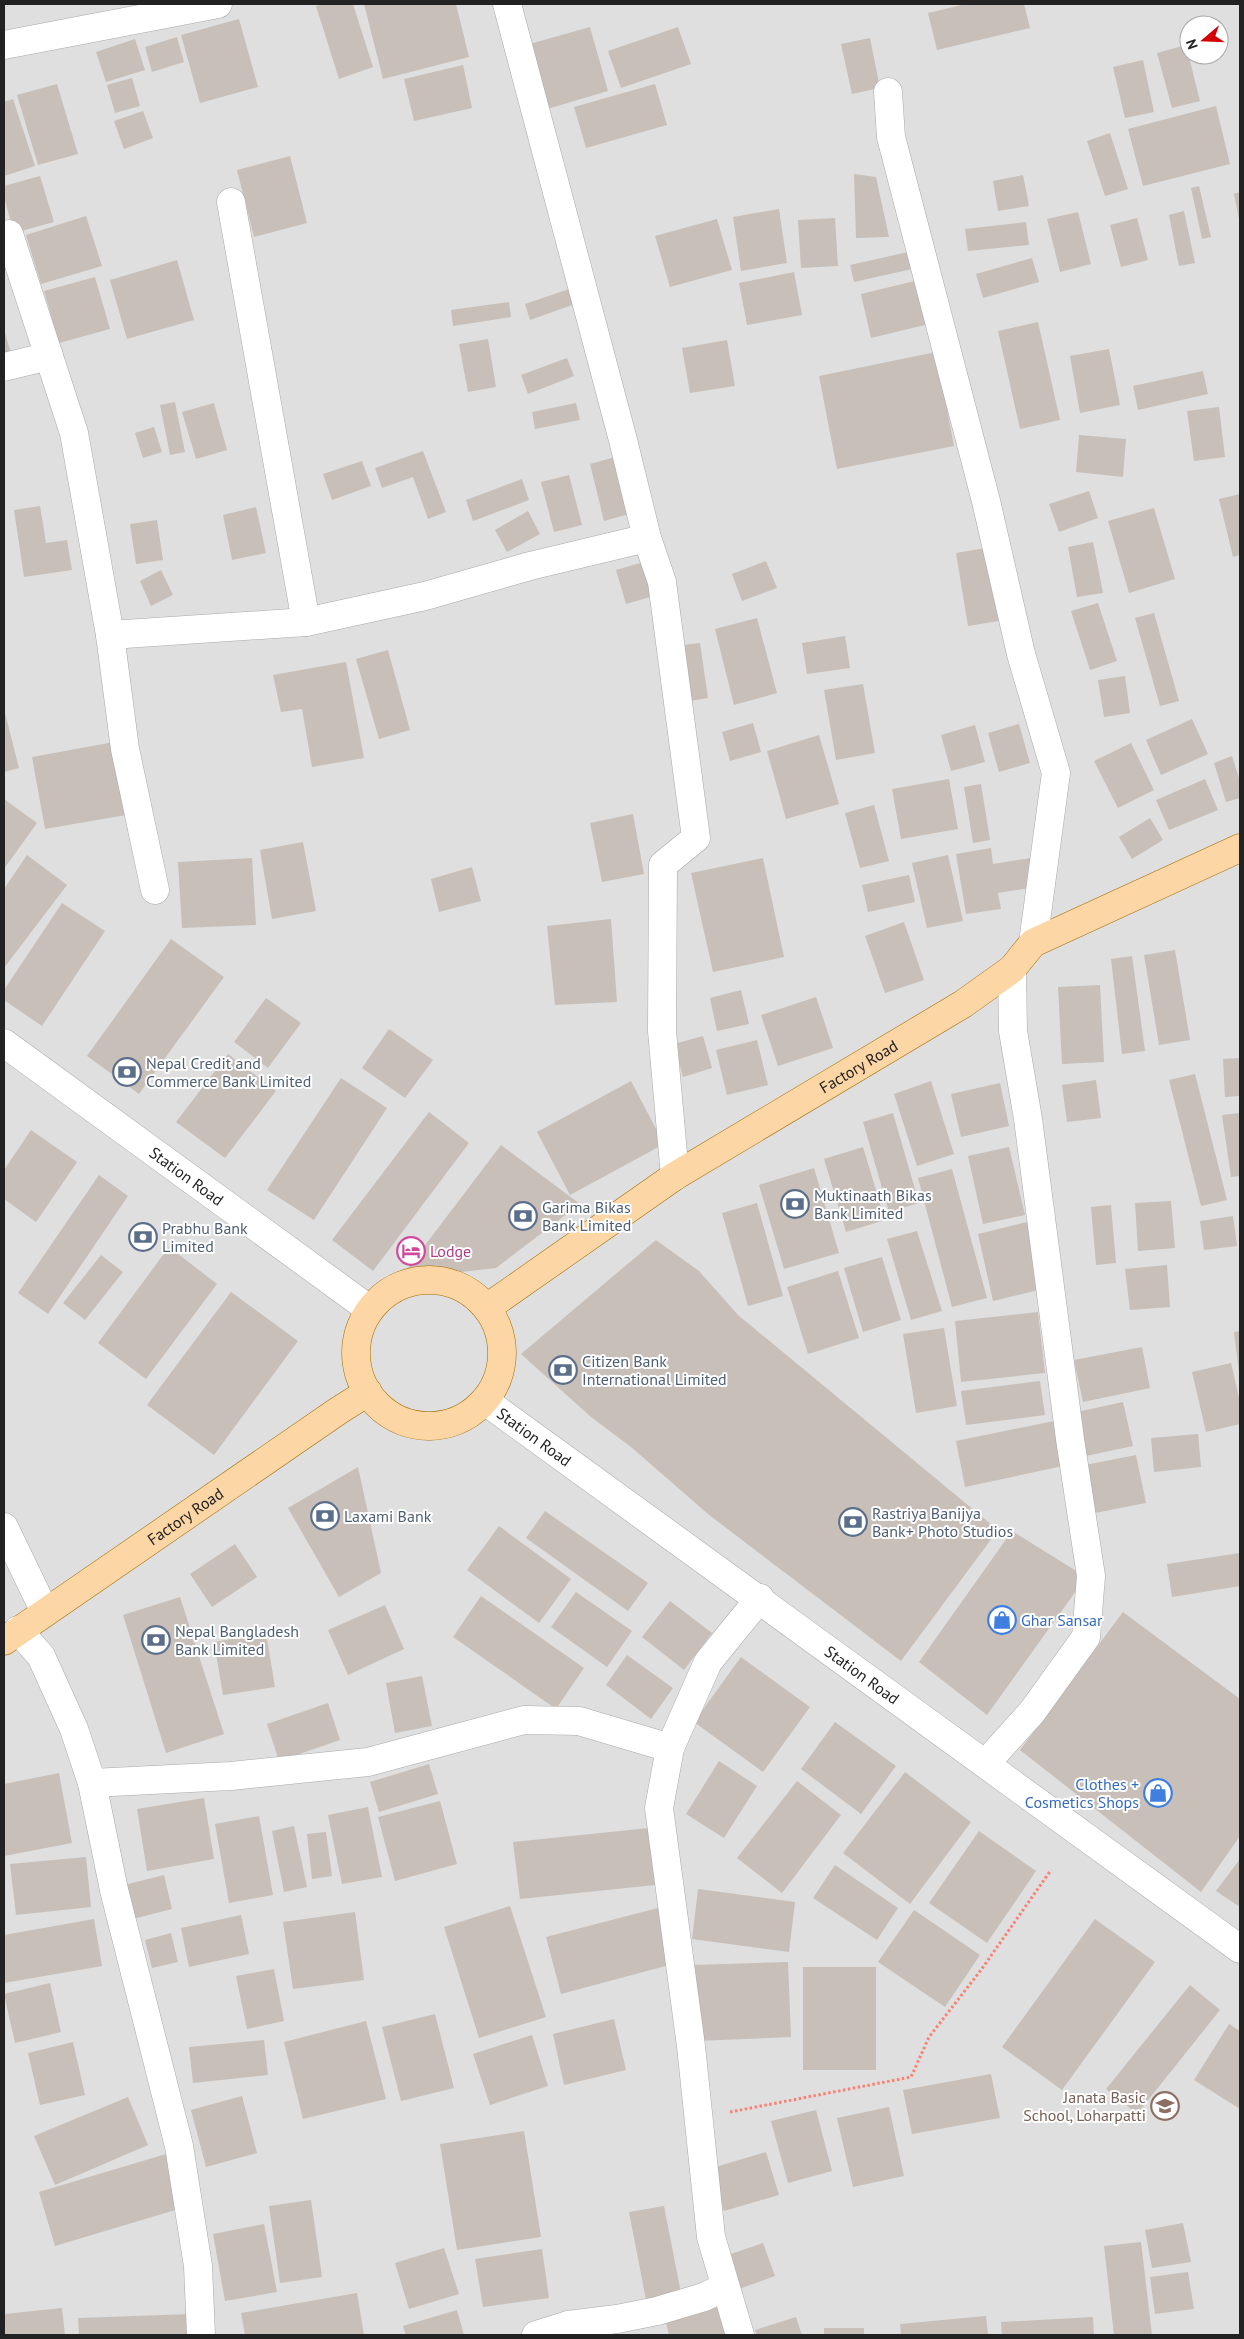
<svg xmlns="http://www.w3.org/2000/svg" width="1244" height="2339" font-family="'PT Sans',sans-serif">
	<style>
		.residential { fill: #e0dfdf; fill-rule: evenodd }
		.building { fill: #c7bfb8 }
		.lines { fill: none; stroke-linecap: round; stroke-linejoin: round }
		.minor-casing { stroke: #a9a9a9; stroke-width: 29 }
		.major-casing { stroke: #a06b00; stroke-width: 29 }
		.path { stroke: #fa8072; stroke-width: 3; stroke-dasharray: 2.5 2.5; stroke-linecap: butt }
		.minor { stroke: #fff; stroke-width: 28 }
		.major { stroke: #fcd6a4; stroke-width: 28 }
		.labels { text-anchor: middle; stroke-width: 4; stroke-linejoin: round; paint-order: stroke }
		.service-label { font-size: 16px; fill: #4e5e75; stroke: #fff; text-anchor: start }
		.street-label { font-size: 16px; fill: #222; stroke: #fff }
		.hotel-label { font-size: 16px; fill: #b23c85; stroke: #fff; text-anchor: start }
		.shop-label { font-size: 16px; fill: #366cbe; stroke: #fff; text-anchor: start }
		.education-label { font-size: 16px; fill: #785e54; stroke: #fff; text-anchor: end }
	</style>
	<rect width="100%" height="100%" fill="#f2efe9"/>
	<path class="residential" d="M4,4H1240V2335H4ZM1189,25H1219V55H1189Z"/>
	<path class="building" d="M324,4H353L373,67L339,79L316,6Z
		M364,4H456L469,57L383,79Z
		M966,4H1024L1030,28L937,50L928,13Z
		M239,19L258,87L200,103L181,35Z
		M590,27L608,91L537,112L519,47Z
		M678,27L691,64L621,88L608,51Z
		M177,37L184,62L152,72L145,47Z
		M870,38L880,88L852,94L841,44Z
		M135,39L145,70L106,82L96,52Z
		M1186,45L1200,101L1172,108L1157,53Z
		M1143,60L1154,112L1125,118L1113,67Z
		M463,65L472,108L414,121L404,79Z
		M132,78L140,106L115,113L107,85Z
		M57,84L78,154L38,165L17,95Z
		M655,84L667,125L586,148L574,107Z
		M13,99L35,166L4,176V102Z
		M1216,106L1230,164L1143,186L1128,129Z
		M143,111L153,138L124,149L114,121Z
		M1110,133L1128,189L1105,196L1087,141Z
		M290,156L307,223L254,237L237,170Z
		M854,174L876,177L889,237L856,238Z
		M1023,175L1029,206L998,211L993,181Z
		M40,176L54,222L14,233L4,197V186Z
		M1199,186L1211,237L1202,239L1191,188Z
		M1240,192V219H1239L1234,194Z
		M779,209L787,263L741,271L733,217Z
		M1184,211L1195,263L1179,266L1169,215Z
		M1078,212L1091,264L1060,272L1047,219Z
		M86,216L102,266L41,284L26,235Z
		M835,218L838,266L801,268L798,220Z
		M1137,218L1148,260L1121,267L1110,225Z
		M717,219L732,270L670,287L655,236Z
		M1026,222L1029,245L968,251L965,229Z
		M908,252L912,269L854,282L850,265Z
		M1032,258L1039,282L983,298L976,274Z
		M177,260L194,320L127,339L110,280Z
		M794,272L802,315L747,325L739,283Z
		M95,277L110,329L59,343L44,291Z
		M919,280L929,324L871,338L861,294Z
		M569,289L575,304L530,320L525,304Z
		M509,302L511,317L453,326L451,310Z
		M1038,322L1060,420L1020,429L998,331Z
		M4,330L12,356L4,359Z
		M488,339L496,387L468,392L459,344Z
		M727,340L735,386L690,393L682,348Z
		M1109,349L1120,405L1080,413L1070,356Z
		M936,352L954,446L837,469L819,376Z
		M567,358L574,376L528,394L521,375Z
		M1203,371L1208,394L1138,410L1133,386Z
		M175,402L185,452L170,455L160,405Z
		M214,403L227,450L196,459L182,412Z
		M576,403L580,420L535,429L532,412Z
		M1219,407L1225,457L1194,461L1187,411Z
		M154,427L162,452L143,458L135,433Z
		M1079,435L1126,439L1123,477L1076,472Z
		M423,451L446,512L428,519L413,477L382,488L375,468Z
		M615,457L629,514L604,521L590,464Z
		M362,461L371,486L332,500L323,474Z
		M569,475L582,525L554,532L541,482Z
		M522,479L529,500L473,521L466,500Z
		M1089,491L1098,518L1059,532L1049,504Z
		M1240,494V555L1233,557L1219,499Z
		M40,506L46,543L67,540L72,570L24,577L14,510Z
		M256,507L266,553L232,560L223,515Z
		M1154,508L1175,579L1129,593L1108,521Z
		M528,511L540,534L507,552L495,530Z
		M157,520L163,560L136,564L130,524Z
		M1093,542L1103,593L1077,597L1068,547Z
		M992,547L1005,620L968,626L956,553Z
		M647,561L657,595L626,604L616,570Z
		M766,561L777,588L742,601L732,574Z
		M161,570L173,595L151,606L140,581Z
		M1098,603L1117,661L1090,670L1071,611Z
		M1154,613L1179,701L1160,706L1135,618Z
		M757,618L777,693L734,705L715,629Z
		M845,636L850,668L807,674L802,643Z
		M700,643L708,698L690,701L683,645Z
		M388,650L410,730L379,739L356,659Z
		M346,662L364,758L312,767L302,709L281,712L273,675Z
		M1125,676L1130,713L1104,717L1098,680Z
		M863,684L875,753L836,760L824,690Z
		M4,709L19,768L4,772Z
		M1192,719L1208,754L1161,775L1146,740Z
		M753,723L761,752L730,761L722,732Z
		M1019,724L1030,763L999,772L988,733Z
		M975,725L985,762L951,771L941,735Z
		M819,735L839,804L786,819L767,751Z
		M114,742L126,815L45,829L32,757Z
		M1131,743L1154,790L1118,808L1094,761Z
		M1232,756L1240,781V798L1226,802L1214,763Z
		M949,779L958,829L901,839L892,789Z
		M1205,779L1218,810L1169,830L1156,800Z
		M981,784L990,840L973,843L964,787Z
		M4,799L37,823L4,869Z
		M874,805L889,861L860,868L845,813Z
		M633,814L644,874L602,882L590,823Z
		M1150,818L1163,840L1132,859L1119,837Z
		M303,842L316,911L272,919L260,850Z
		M991,848L993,864L1031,858L1036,887L998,893L1001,909L966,914L956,854Z
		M27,855L67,885L4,968V889Z
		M948,855L963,921L927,928L912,863Z
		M252,858L256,925L182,928L178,862Z
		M763,858L784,957L713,972L691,873Z
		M472,867L481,901L439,912L431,879Z
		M909,875L915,902L868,912L862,885Z
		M62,903L105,931L42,1026L4,1000V990Z
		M611,919L617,1002L555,1005L547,926Z
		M904,922L924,980L885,993L865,936Z
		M171,939L224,977L139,1094L87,1056Z
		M1175,950L1190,1040L1159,1045L1144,955Z
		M1132,956L1145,1051L1122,1054L1111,959Z
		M1100,985L1104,1062L1062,1064L1058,987Z
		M741,990L749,1024L717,1031L710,998Z
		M816,997L833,1048L778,1066L761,1015Z
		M266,998L301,1023L268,1068L234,1042Z
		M389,1029L433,1060L405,1098L362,1068Z
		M703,1036L712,1068L683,1077L674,1044Z
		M757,1040L768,1085L727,1095L716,1050Z
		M228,1054L276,1091L225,1158L176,1122Z
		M1240,1058V1096L1225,1097L1223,1059Z
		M1195,1074L1227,1200L1201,1206L1169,1080Z
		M341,1078L387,1108L314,1220L267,1190Z
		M1096,1080L1101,1118L1067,1122L1062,1085Z
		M631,1081L664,1144L570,1195L537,1132Z
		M931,1081L954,1154L917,1166L894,1094Z
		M1000,1083L1009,1126L961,1137L951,1094Z
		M429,1112L469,1143L373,1271L332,1240Z
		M893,1113L919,1203L889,1212L863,1122Z
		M1240,1113V1176L1231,1177L1222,1115Z
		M31,1130L77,1162L36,1222L4,1199V1170Z
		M501,1145L580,1204L496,1268L417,1277L407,1269Z
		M863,1147L885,1220L846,1232L824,1159Z
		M1009,1147L1025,1215L983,1224L968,1156Z
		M814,1168L839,1253L784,1269L759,1185Z
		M952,1169L987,1298L952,1307L918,1178Z
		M99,1175L128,1196L48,1314L18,1293Z
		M1171,1201L1175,1248L1138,1251L1135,1203Z
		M757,1203L783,1296L748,1306L722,1213Z
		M1111,1205L1116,1263L1096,1265L1091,1207Z
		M1233,1216L1237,1246L1204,1250L1200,1221Z
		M1027,1222L1043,1289L993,1301L978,1234Z
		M917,1231L942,1311L911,1320L887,1239Z
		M656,1240L699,1271L738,1315L998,1530L901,1661L708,1514L631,1447L591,1417L521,1354Z
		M169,1247L217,1284L146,1379L98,1343Z
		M101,1255L123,1272L85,1320L63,1303Z
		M882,1257L901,1320L863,1332L844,1268Z
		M1167,1265L1170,1307L1130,1310L1125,1269Z
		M838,1271L859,1338L808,1354L787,1287Z
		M231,1292L298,1341L214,1455L147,1405Z
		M1038,1312L1045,1373L961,1382L955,1321Z
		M944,1328L957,1406L916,1413L903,1334Z
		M1240,1331V1373H1239L1234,1332Z
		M1142,1347L1150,1388L1083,1402L1074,1360Z
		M1231,1363L1240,1402V1424L1206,1432L1192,1372Z
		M1040,1381L1045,1415L966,1425L961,1391Z
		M1123,1402L1133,1446L1081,1457L1072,1413Z
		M1054,1421L1063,1466L965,1487L956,1441Z
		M1198,1434L1201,1467L1154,1472L1151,1438Z
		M1136,1455L1146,1503L1090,1514L1080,1466Z
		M358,1467L381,1573L339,1597L288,1508Z
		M545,1511L648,1583L628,1611L526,1538Z
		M499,1526L571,1579L539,1623L467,1570Z
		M1012,1531L1086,1577L987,1715L919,1662Z
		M235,1544L257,1577L212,1607L190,1574Z
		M1240,1553V1586L1172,1597L1167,1564Z
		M576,1592L632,1631L607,1667L551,1627Z
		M481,1596L584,1668L556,1709L453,1637Z
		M180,1597L224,1734L166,1753L123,1615Z
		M670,1601L712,1633L684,1670L642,1637Z
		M385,1605L404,1649L348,1675L328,1630Z
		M1123,1612L1240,1699V1836L1201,1892L1020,1750Z
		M266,1633L275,1687L223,1695L214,1642Z
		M627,1655L673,1688L651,1719L606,1685Z
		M741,1657L810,1707L763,1772L694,1722Z
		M422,1676L432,1726L395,1733L386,1683Z
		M328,1703L340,1740L279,1761L267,1724Z
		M835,1722L896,1766L861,1814L801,1769Z
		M719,1761L757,1786L724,1838L686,1814Z
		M429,1764L438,1794L379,1812L370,1782Z
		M905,1772L971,1822L910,1904L843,1853Z
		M59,1773L72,1843L4,1856V1784Z
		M797,1781L841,1815L782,1893L737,1858Z
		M204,1798L214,1859L147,1871L137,1809Z
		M440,1801L457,1864L395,1881L378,1817Z
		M368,1807L382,1877L342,1884L328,1815Z
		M259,1816L273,1895L229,1903L215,1824Z
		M294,1826L307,1887L284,1892L272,1831Z
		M649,1828L655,1885L520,1899L513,1842Z
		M979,1831L1036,1871L987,1943L929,1903Z
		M326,1832L332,1876L312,1879L307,1834Z
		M86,1857L91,1907L16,1915L10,1864Z
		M1240,1859V1907L1216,1891Z
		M835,1865L898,1908L877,1940L813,1898Z
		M164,1875L172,1909L133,1919L124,1885Z
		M698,1889L795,1902L789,1952L692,1939Z
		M510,1906L546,2017L479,2038L444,1927Z
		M658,1908L673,1964L561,1994L546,1937Z
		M914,1910L980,1955L945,2007L878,1962Z
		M355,1912L364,1980L293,1989L283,1922Z
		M241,1915L249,1954L189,1967L181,1928Z
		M94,1919L102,1966L4,1983V1935Z
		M1095,1919L1155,1962L1062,2090L1002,2047Z
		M171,1933L178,1962L152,1968L145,1940Z
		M788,1962L791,2037L696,2041L693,1965Z
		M803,1967H876V2070H803Z
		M274,1969L284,2021L247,2029L236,1976Z
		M50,1983L61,2032L15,2043L4,1994Z
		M1190,1985L1220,2010L1137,2114L1106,2089Z
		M435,2014L454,2088L401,2101L382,2027Z
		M614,2019L626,2070L564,2085L553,2034Z
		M366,2021L386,2099L303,2119L284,2042Z
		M1229,2024L1240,2031V2109L1194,2080Z
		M532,2035L548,2086L490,2105L473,2054Z
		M264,2040L268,2075L193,2083L189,2047Z
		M73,2042L85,2095L40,2105L28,2053Z
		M991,2074L1000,2118L912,2134L903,2090Z
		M242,2096L257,2153L206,2167L191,2110Z
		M128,2097L148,2145L55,2185L34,2136Z
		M889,2107L904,2176L853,2187L837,2118Z
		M816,2110L832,2171L788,2183L771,2121Z
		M524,2131L541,2237L457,2250L440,2144Z
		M766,2152L779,2195L724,2211L712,2168Z
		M166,2154L182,2208L55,2246L39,2192Z
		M311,2200L322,2277L280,2283L269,2206Z
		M664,2206L681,2293L646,2300L629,2212Z
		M1183,2223L1191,2262L1152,2268L1145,2230Z
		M264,2224L277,2292L225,2301L213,2234Z
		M1141,2242L1152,2335H1114L1104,2246Z
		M763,2243L775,2276L739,2289L728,2255Z
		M444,2248L459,2294L409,2309L395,2263Z
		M542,2249L549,2298L483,2307L475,2259Z
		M1188,2272L1194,2309L1155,2314L1150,2277Z
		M357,2293L364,2335H245L241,2313Z
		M717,2307L726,2335H669L666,2323Z
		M62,2308L65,2335H4V2314Z
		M457,2310L464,2335H406L403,2326Z
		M190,2314L191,2335H79L78,2318Z
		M986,2316L988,2335H901L900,2324Z
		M796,2317L802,2335H757L755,2330Z
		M1093,2317L1094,2335H1002L1001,2322Z
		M824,2328H864V2335H824Z"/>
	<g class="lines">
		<defs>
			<g id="minor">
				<path d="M507,4L623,440L647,538L662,582L696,838L663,865L662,1031L675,1176"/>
				<path d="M4,45L218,4"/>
				<path d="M888,92L891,137L986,501L1021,654L1056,773L1033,943"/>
				<path d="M231,202L306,622"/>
				<path d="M9,234L74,433L110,635"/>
				<path d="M4,367L49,356"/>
				<path d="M155,890L125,749L110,635L306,622L425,596L530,566L647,538"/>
				<path id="s1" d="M4,1043L369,1309"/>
				<path id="s2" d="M485,1401L1240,1949"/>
				<path d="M4,1527L45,1612"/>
				<path d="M18,1630L41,1656L74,1729L92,1783L114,1890L179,2146L198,2266L201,2335"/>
				<path d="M986,1763L1032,1712L1086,1637L1091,1576L1070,1439L1028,1119L1013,1031L1012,969"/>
				<path d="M92,1783L231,1776L368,1762L524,1720L579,1721L670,1748"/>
				<path d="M536,2335L568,2325L617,2319L657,2311L704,2297L725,2287"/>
				<path d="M740,2335L711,2237L691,2046L659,1808L670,1748L708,1662L760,1598"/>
			</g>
			<g id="major">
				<circle cx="429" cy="1353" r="73"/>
				<path id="s3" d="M488,1307L675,1176L963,1004L1012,969L1033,943L1240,848"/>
				<path id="s4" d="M4,1641L338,1411L368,1392"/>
			</g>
		</defs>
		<use href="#minor" class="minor-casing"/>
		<use href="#major" class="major-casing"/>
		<path class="path" d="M730,2112L911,2077L929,2037L981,1970L1051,1870"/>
		<use href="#minor" class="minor"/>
		<use href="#major" class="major"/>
	</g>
	<defs>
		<symbol id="bank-ring" viewBox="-11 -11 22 22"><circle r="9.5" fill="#fff" stroke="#5c6f8a" stroke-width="1.5"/><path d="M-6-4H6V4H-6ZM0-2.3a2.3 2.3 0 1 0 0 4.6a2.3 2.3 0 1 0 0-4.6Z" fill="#5c6f8a"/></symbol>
		<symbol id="hotel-ring" viewBox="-11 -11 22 22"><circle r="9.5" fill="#fff" stroke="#d1479c" stroke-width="1.5"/><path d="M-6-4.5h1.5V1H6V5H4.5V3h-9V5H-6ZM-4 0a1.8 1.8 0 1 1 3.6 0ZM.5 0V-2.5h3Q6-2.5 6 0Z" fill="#d1479c"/></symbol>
		<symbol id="shop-ring" viewBox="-11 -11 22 22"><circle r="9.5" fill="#fff" stroke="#3f7fe0" stroke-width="1.5"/><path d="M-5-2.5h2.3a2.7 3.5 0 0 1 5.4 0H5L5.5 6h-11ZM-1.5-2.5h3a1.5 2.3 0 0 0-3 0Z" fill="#3f7fe0"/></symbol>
		<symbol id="school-ring" viewBox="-11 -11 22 22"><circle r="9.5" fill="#fff" stroke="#8d6e63" stroke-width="1.5"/><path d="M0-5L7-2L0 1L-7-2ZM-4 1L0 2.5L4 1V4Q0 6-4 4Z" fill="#8d6e63"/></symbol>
	</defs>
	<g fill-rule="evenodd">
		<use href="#bank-ring" x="111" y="1056" width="32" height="32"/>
		<use href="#bank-ring" x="779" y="1188" width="32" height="32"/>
		<use href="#bank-ring" x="507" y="1200" width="32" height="32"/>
		<use href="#bank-ring" x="127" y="1221" width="32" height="32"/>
		<use href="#hotel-ring" x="395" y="1235" width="32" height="32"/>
		<use href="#bank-ring" x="547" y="1354" width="32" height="32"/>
		<use href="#bank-ring" x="309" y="1500" width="32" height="32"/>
		<use href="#bank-ring" x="837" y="1506" width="32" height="32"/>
		<use href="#shop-ring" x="986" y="1604" width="32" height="32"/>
		<use href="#bank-ring" x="140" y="1624" width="32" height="32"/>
		<use href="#shop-ring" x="1142" y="1777" width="32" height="32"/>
		<use href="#school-ring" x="1149" y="2090" width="32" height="32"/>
	</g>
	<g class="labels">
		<g class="service-label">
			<text x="146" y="1069">Nepal Credit and<tspan x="146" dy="18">Commerce Bank Limited</tspan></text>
			<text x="814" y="1201">Muktinaath Bikas<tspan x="814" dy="18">Bank Limited</tspan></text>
			<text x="542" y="1213">Garima Bikas<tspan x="542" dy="18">Bank Limited</tspan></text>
			<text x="162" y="1234">Prabhu Bank<tspan x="162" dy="18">Limited</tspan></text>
			<text x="582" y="1367">Citizen Bank<tspan x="582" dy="18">International Limited</tspan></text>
			<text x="872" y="1519">Rastriya Banijya<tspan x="872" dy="18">Bank+ Photo Studios</tspan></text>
			<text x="344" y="1522">Laxami Bank</text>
			<text x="175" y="1637">Nepal Bangladesh<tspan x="175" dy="18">Bank Limited</tspan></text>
		</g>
		<g class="street-label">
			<text dy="6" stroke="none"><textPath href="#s3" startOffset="442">Factory Road</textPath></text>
			<text dy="6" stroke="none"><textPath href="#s1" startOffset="226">Station Road</textPath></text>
			<text dy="6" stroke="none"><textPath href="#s2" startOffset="61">Station Road</textPath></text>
			<text dy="6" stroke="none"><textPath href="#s4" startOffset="220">Factory Road</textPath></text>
			<text dy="6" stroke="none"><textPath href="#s2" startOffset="466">Station Road</textPath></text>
		</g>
		<g class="hotel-label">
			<text x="430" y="1257">Lodge</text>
		</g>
		<g class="shop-label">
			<text x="1021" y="1626">Ghar Sansar</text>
			<text x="1139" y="1790" text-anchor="end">Clothes +<tspan x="1139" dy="18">Cosmetics Shops</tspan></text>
		</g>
		<g class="education-label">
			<text x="1146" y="2103">Janata Basic<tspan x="1146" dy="18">School, Loharpatti</tspan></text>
		</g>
	</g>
	<rect width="1244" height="2339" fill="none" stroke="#222222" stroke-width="10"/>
	<g transform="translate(1204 40) rotate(251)"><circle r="24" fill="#ffffff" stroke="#a7a7a7"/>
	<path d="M0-4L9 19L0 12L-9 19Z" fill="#d40000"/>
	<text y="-8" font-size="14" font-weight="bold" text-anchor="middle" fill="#222222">N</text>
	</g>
</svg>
